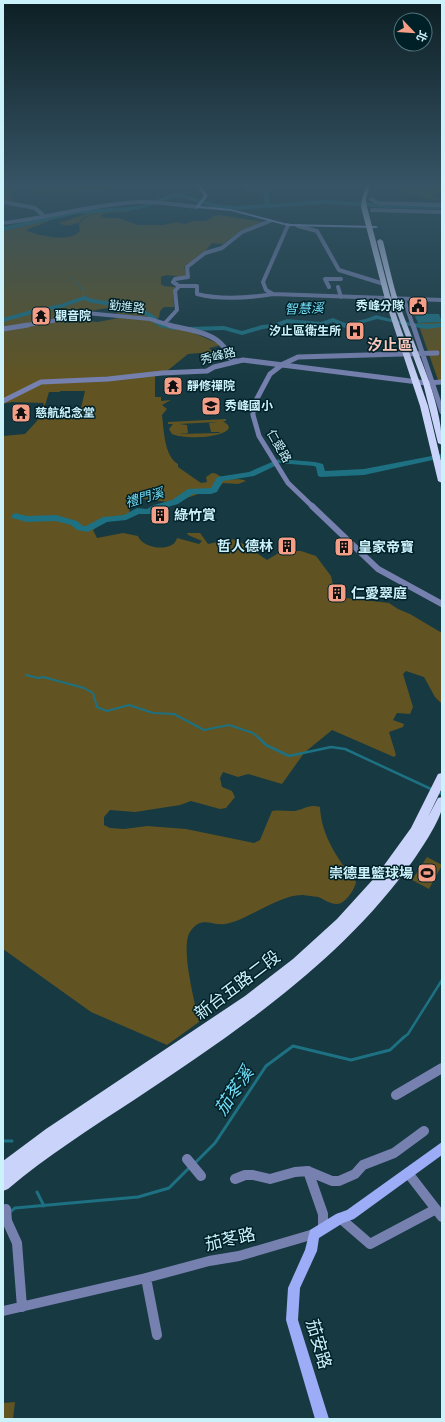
<svg xmlns="http://www.w3.org/2000/svg" width="445" height="1422" font-family="'Open Sans','Noto Sans TC',sans-serif">
	<style>
		.green { fill: #615422; fill-rule: evenodd }
		.water { fill: #1d7182 }
		.lines { fill: none; stroke-linecap: round; stroke-linejoin: round }
		.stream-far3 { stroke: #1d7182; stroke-width: 1 }
		.stream-far2 { stroke: #1d7182; stroke-width: 2 }
		.stream-far1 { stroke: #1d7182; stroke-width: 2.5 }
		.stream { stroke: #1d7182; stroke-width: 3 }
		.river { fill: #1d7182; fill-rule: evenodd }
		.street-far3 { stroke: #7781b0; stroke-width: 4 }
		.street-far2 { stroke: #7781b0; stroke-width: 5 }
		.street-far1 { stroke: #7781b0; stroke-width: 6 }
		.street { stroke: #7781b0; stroke-width: 10 }
		.secondary { fill: #9dacf7; fill-rule: evenodd }
		.primary { fill: #cad3f9; fill-rule: evenodd }
		.labels { text-anchor: middle; stroke-width: 3; stroke-linejoin: round; paint-order: stroke }
		.far-poi-label { font-size: 12px; font-weight: bold; fill: #cbf1fb; stroke: #002027; text-anchor: start }
		.far-street-label { font-size: 12px; fill: #cbf1fb; stroke: #002027 }
		.far-water-label { font-size: 13px; font-style: italic; fill: #73def7; stroke: #002027 }
		.poi-label { font-size: 14px; font-weight: bold; fill: #cbf1fb; stroke: #002027; text-anchor: start }
		.far-district-label { font-size: 15px; font-weight: bold; fill: #fac8bc; stroke: #002027 }
		.near-street-label { font-size: 17px; fill: #cbf1fb; stroke: #002027 }
		.near-water-label { font-size: 18px; font-style: italic; fill: #73def7; stroke: #002027 }
	</style>
	<rect width="100%" height="100%" fill="#173941"/>
	<path class="green" d="M3,185H170L155,189L124,185L98,191L89,190L36,195L27,185L10,195L15,198L12,200L14,202L3,200Z
		M386,185H441L442,192L433,196L437,199H442V201L420,198L422,197L399,191Z
		M123,210L131,211C121,214 108,210 100,216L107,218H119L137,225H163L177,222L185,224L193,221H206L214,216L220,215L263,222L241,230L223,244L212,243L207,249L184,267L187,276C178,279 169,272 161,277V284L164,286L175,287L173,292L174,307H164L160,311L159,318L118,314L111,308C93,309 78,314 62,321L65,323L83,320L97,322L119,318L148,320L165,326L192,332L221,345L209,348L218,357L213,358L199,353L188,354L167,371L155,375V397H161V401L171,400L162,405L167,409L162,415C164,430 164,456 178,464V467L201,483L207,482L206,477L212,473C218,473 221,478 226,479C233,480 239,478 246,481L238,484L223,483L216,491L198,494L184,499L168,502L136,498C128,505 130,510 129,518L105,521L93,530L97,538L123,533L138,536C142,549 174,553 177,538L199,544L202,541L188,535L187,533H200L208,544L232,539L240,542L267,560L282,551H301L316,556L331,576L334,589L329,596L389,603L398,609L410,614L442,633V704L435,697L424,677L406,671L403,674L413,707L410,714L397,713L393,720L404,724L403,727L389,732L396,755L394,757L332,730L304,753L282,784L248,774L238,777L223,772L220,778L222,787L232,791L235,797L226,808L220,809L191,801L180,805L135,812L110,810L104,817V825L110,828L124,829L147,826L186,829L254,843L260,840L272,811C279,810 285,811 292,811C302,811 309,803 320,807C321,835 338,860 356,882C355,889 347,900 341,903C334,907 324,899 318,897C313,896 307,896 303,895C280,894 248,920 225,924C211,926 201,915 190,932C180,947 195,1003 199,1022L167,1045L91,1012L3,949V436L25,434L37,421L44,403L12,402L3,404V231L48,220L49,221L26,230C38,236 71,243 80,231L79,224L83,219L102,211ZM60,391H85L80,412H43L49,392H60Z
		M92,212L97,213L82,218L80,222C73,225 66,227 59,223Z
		M442,322V380H438L418,323Z
		M226,419V421H223L228,425L229,428C223,439 182,439 172,434L169,429L173,424H168V422ZM217,422L209,423L211,432H220L219,433L178,434L188,433L187,425L179,424Z
		M427,857L442,865L429,889L412,880Z
		M15,1402L13,1419H3V1403Z"/>
	<path class="water" d="M414,314H439L442,322L418,323Z"/>
	<g class="lines">
		<path class="stream-far3" d="M72,279L83,289L84,298"/>
		<path class="stream-far2" d="M26,675L38,678L43,677L84,688L93,693L97,707L107,711L129,705L153,713L174,714L204,730L229,725L253,733L260,739"/>
		<path class="stream-far1" d="M259,738L266,745L289,756L331,747L345,749L431,789
			M437,792L442,794
			M403,1038L408,1034L442,980"/>
		<path class="stream" d="M3,1141H12
			M195,1163L215,1143L266,1066L293,1046L351,1060L390,1050L404,1037
			M37,1192L44,1206
			M10,1212L15,1208L138,1197L169,1188L190,1167"/>
		<path class="river" d="M240,185H246L251,189L268,192L270,204L325,200L388,204L442,205V209L388,208L325,204L237,210L215,208L179,197L171,198L144,208L128,211L77,214L3,231V227L77,210L128,207L143,205L168,195L179,193L216,204L237,206L265,204L263,194L247,191Z
			M84,296L93,299L119,303L120,308L122,309L145,310L158,318L155,320L141,313H122L114,310L113,306L92,303L84,300L64,307L36,313L3,322V318L35,309L61,304Z
			M376,315C398,321 419,326 442,323V327L425,329L377,319L345,328L333,322L322,326L288,323L276,327L263,329L242,335L224,330L188,331L185,329L188,327L224,326L242,331L262,325L273,324L287,319L321,322L333,318L345,323L366,319Z
			M154,321C157,320 176,326 178,328L175,330L160,327L154,323Z
			M442,454V458L364,475L321,477L318,476L316,467L314,466L279,463L275,461L279,459L315,462L323,464L325,471L364,469Z
			M272,462L276,464L275,466L254,476L223,481L217,492L211,494H193L178,504L160,509L151,514H139L126,520L107,522L88,532L77,530L71,525L56,521L27,522L12,518L11,516L15,513L27,516L56,515L77,521L83,526H86L103,517L124,515L137,508L147,509L154,505L172,500L188,489L211,488L217,477L249,472Z"/>
		<path class="street-far3" d="M371,199L378,203L442,205
			M3,202L35,208L44,216
			M372,210L442,212
			M3,223C48,218 93,204 139,202C158,201 178,205 197,207
			M298,226L317,231L339,270L384,284
			M179,286H197V294C221,300 249,298 273,294L442,300
			M329,287L325,279H341
			M338,287L341,297
			M273,294L266,290L263,282L288,225
			M404,299L413,326
			M165,323L177,310L175,291L179,286L173,282L175,279L188,277L187,267L205,253L222,248L242,232L270,221
			M21,326L58,320L86,313L150,319L172,326"/>
		<path class="street-far2" d="M169,325C186,330 212,331 224,347C227,350 228,354 230,358L237,361
			M413,325L442,412
			M3,329L28,325
			M3,401L41,382L108,379L162,373L207,371L214,367L243,360L426,383L442,382
			M313,507L288,483L259,436L253,415V406L270,374L283,364L298,357L437,353"/>
		<path class="street-far1" d="M312,506L378,569L442,604"/>
		<path class="street" d="M396,1095L442,1068
			M187,1159L201,1176
			M308,1171L332,1181H339L355,1174L363,1165L394,1153L424,1131
			M408,1173L442,1217
			M235,1179L245,1175H253L270,1179L295,1172L308,1171L323,1214V1229
			M6,1209L7,1221L17,1243L22,1307
			M340,1218L370,1244L436,1209
			M146,1278L157,1335
			M3,1311L146,1278L209,1261L239,1256L314,1234"/>
		<path class="secondary" d="M196,185H200L208,196L200,206L231,209L288,224L376,226L378,227L376,228L288,226L231,211L197,208L195,207L204,196Z
			M442,1142V1155L354,1219L343,1223L319,1238L317,1251L300,1288L298,1320L329,1419H315L286,1320L288,1288L305,1250L310,1230L336,1214L347,1210Z"/>
		<path class="primary" d="M366,185H370L366,199L367,207L392,303L428,406L442,465V483L438,481L420,406L386,303L361,207L362,199Z
			M380,239L383,241C388,261 392,281 398,300C413,345 442,398 442,445L438,443L423,383L392,299L377,241Z
			M442,773V788L428,817L438,798L442,797C442,801 443,808 441,812C435,829 418,854 407,869C334,967 234,1033 134,1100C91,1128 47,1156 8,1189L3,1191V1161L46,1129L245,996L293,959L337,919L377,875L411,828L438,774Z"/>
	</g>
	<linearGradient id="sky" x2="0" y2="1"><stop stop-color="#0d1f24"/><stop offset="0.48" stop-color="#365465"/><stop offset="1" stop-color="#365465" stop-opacity="0"/></linearGradient>
	<rect width="445" height="384" fill="url(#sky)"/>
	<defs>
		<symbol id="civic-square" viewBox="-11 -11 22 22"><rect x="-9" y="-9" width="18" height="18" rx="4" fill="#f49e88" stroke="#002027"/><path d="M-.6-6.5H3V-4.5H.6V-3L4-1V1h2V6H-6V1h2V-1L-.6-3ZM-1.2 2.5V6h2.4V2.5Z" fill="#111"/></symbol>
		<symbol id="temple-square" viewBox="-11 -11 22 22"><rect x="-9" y="-9" width="18" height="18" rx="4" fill="#f49e88" stroke="#002027"/><path d="M0-6L5-2H3V0L6.5 2.5H4V6H1.5V3h-3V6H-4V2.5H-6.5L-3 0V-2H-5Z" fill="#111"/></symbol>
		<symbol id="hospital-square" viewBox="-11 -11 22 22"><rect x="-9" y="-9" width="18" height="18" rx="4" fill="#f49e88" stroke="#002027"/><path d="M-5-5h3v3.5h4V-5h3V5h-3V1.5h-4V5h-3Z" fill="#111"/></symbol>
		<symbol id="school-square" viewBox="-11 -11 22 22"><rect x="-9" y="-9" width="18" height="18" rx="4" fill="#f49e88" stroke="#002027"/><path d="M0-5L7-2L0 1L-7-2ZM-4 1L0 2.5L4 1V4Q0 6-4 4Z" fill="#111"/></symbol>
		<symbol id="building-square" viewBox="-11 -11 22 22"><rect x="-9" y="-9" width="18" height="18" rx="4" fill="#f49e88" stroke="#002027"/><path d="M-4-6H4V6H1V3H-1V6H-4ZM-2.5-4.3h1.7v1.8h-1.7ZM.8-4.3h1.7v1.8H.8ZM-2.5-1h1.7V.8h-1.7ZM.8-1h1.7V.8H.8Z" fill="#111"/></symbol>
		<symbol id="stadium-square" viewBox="-11 -11 22 22"><rect x="-9" y="-9" width="18" height="18" rx="4" fill="#f49e88" stroke="#002027"/><path d="M0-5a6.5 5 0 1 0 0 10a6.5 5 0 1 0 0-10ZM-3.5-1.8h7v3.6h-7Z" fill="#111"/></symbol>
	</defs>
	<g fill-rule="evenodd">
		<use href="#civic-square" x="407" y="295" width="22" height="22"/>
		<use href="#temple-square" x="30" y="305" width="22" height="22"/>
		<use href="#hospital-square" x="344" y="320" width="22" height="22"/>
		<use href="#temple-square" x="162" y="375" width="22" height="22"/>
		<use href="#school-square" x="200" y="395" width="22" height="22"/>
		<use href="#temple-square" x="10" y="402" width="22" height="22"/>
		<use href="#building-square" x="149" y="504" width="22" height="22"/>
		<use href="#building-square" x="276" y="535" width="22" height="22"/>
		<use href="#building-square" x="333" y="536" width="22" height="22"/>
		<use href="#building-square" x="326" y="582" width="22" height="22"/>
		<use href="#stadium-square" x="416" y="862" width="22" height="22"/>
	</g>
	<g class="labels">
		<g class="far-poi-label">
			<text x="404" y="310" text-anchor="end">秀峰分隊</text>
			<text x="55" y="320">觀音院</text>
			<text x="341" y="335" text-anchor="end">汐止區衛生所</text>
			<text x="187" y="390">靜修禪院</text>
			<text x="225" y="410">秀峰國小</text>
			<text x="35" y="417">慈航紀念堂</text>
		</g>
		<g class="far-street-label">
			<text transform="translate(127 307) rotate(6)" y="4">勤進路</text>
			<text transform="translate(218 356) rotate(-14)" y="4">秀峰路</text>
			<text transform="translate(279 446) rotate(60)" y="4">仁愛路</text>
		</g>
		<g class="far-water-label">
			<text transform="translate(304 308) rotate(-2)" y="5">智慧溪</text>
			<text transform="translate(144 497) rotate(-16)" y="5">禮門溪</text>
		</g>
		<g class="poi-label">
			<text x="174" y="520">綠竹賞</text>
			<text x="273" y="551" text-anchor="end">哲人德林</text>
			<text x="358" y="552">皇家帝寶</text>
			<text x="351" y="598">仁愛翠庭</text>
			<text x="413" y="878" text-anchor="end">崇德里籃球場</text>
		</g>
		<g class="far-district-label">
			<text x="390" y="350">汐止區</text>
		</g>
		<g class="near-street-label">
			<text transform="translate(237 985) rotate(-37)" y="6">新台五路二段</text>
			<text transform="translate(230 1239) rotate(-13)" y="6">茄苳路</text>
			<text transform="translate(319 1344) rotate(74)" y="6">茄安路</text>
		</g>
		<g class="near-water-label">
			<text transform="translate(234 1091) rotate(-56)" y="6">茄苳溪</text>
		</g>
	</g>
	<rect width="445" height="1422" fill="none" stroke="#cbf1fb" stroke-width="8"/>
	<g transform="translate(413 32) rotate(115)"><circle r="19" fill="#002027" stroke="#51747c"/>
	<path d="M0-3L7 15L0 10L-7 15Z" fill="#f49e88"/>
	<text y="-6" font-size="11" font-weight="bold" text-anchor="middle" fill="#cbf1fb">北</text>
	</g>
</svg>
